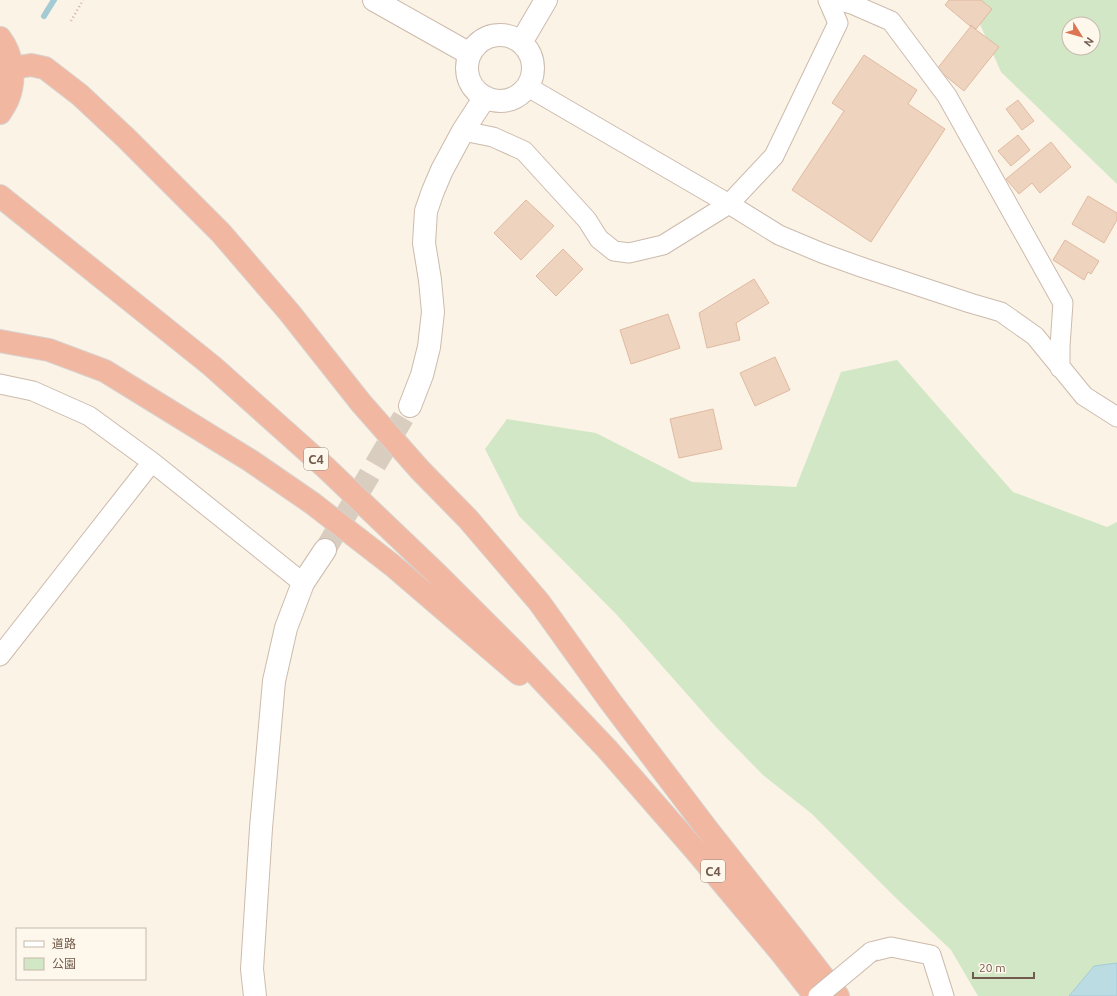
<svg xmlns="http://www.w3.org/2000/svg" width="1117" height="996" font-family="Ubuntu,'Noto Sans JP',sans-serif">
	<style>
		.green { fill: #d2e7c5; fill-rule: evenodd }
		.water { fill: #bcdce3; stroke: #a3cbd4 }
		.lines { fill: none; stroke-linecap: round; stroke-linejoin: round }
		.stream { stroke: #a3cbd4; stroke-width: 6 }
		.building { fill: #eed3bf; stroke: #e0baa1 }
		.tertiary-tunnel { stroke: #d9cdc0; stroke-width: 22; stroke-dasharray: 22 11; stroke-linecap: butt }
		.minor-casing { stroke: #ccbbad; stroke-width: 21 }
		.tertiary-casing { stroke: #ccbbad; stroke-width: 24 }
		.motorway-casing { stroke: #d8d1cd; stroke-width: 24 }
		.path { stroke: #d3b6a3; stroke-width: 2.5; stroke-dasharray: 1 3; stroke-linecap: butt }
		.minor { stroke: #fff; stroke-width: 19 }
		.tertiary { stroke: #fff; stroke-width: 22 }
		.motorway { stroke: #f1b7a1; stroke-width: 22 }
		.minor-bridge-casing { stroke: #ccbbad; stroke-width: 21; stroke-linecap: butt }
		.minor-bridge { stroke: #fff; stroke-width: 19 }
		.labels { text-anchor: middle; stroke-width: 3.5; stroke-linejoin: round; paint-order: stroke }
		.shield { fill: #fef7ec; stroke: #9c8a7c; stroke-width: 1 }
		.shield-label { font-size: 13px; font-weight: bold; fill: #725b4c }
	</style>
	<rect width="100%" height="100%" fill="#fbf3e6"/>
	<path class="green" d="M967,0H1117V184L1001,72L975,13ZM1069,24H1093V48H1069Z
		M897,360L1013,492L1107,527L1117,522V963L1094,966L1069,996H978L951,950L897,899L812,814L763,775L716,727L617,615L519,516L485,449L507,419L596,433L692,482L796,487L841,372Z"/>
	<path class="water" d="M1117,963V996H1069L1094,966Z"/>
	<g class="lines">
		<path class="stream" d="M44,16L54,0"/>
	</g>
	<path class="building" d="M949,0H981L992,9L976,29L971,25L970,26L945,5Z
		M971,26L999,47L964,91L937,69Z
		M864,55L917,90L908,104L945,129L871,242L792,190L844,111L832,103Z
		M1018,100L1034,121L1022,130L1006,109Z
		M1018,135L1030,150L1011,166L998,151Z
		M1051,142L1071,167L1040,193L1032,183L1019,194L1006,179Z
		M1088,196L1117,213V220L1104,243L1072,224Z
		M526,200L554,226L521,260L494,233Z
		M1065,240L1099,261L1091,274L1088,272L1084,280L1053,260Z
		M563,249L583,269L556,296L536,276Z
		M754,279L769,303L736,323L740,340L707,348L699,313Z
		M668,314L680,348L631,364L620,330Z
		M775,357L790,390L755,406L740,373Z
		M713,409L722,449L679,458L670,419Z"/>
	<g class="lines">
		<path class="tertiary-tunnel" d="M325,550L410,406"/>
		<defs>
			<path id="minor" d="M837,0L852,4L891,21L947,96L1063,303L1060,346V368
				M528,87L729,204L779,235L822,253L864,268L970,303L1001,312L1035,336L1084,396L1117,417
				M463,131L493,137L524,151L587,220L599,239L614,251L629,253L663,245L729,204L774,156L838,23L828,0
				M0,384L33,391L89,416L152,462L303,583
				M0,656L152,462
				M871,952L891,947L931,955L944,996"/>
			<path id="tertiary" d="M374,0L470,54
				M467 68a33 33 0 1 1 66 0a33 33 0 1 1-66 0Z
				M522,41L546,0
				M410,406L422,375L429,347L433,312L430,280L424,243L426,211L433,191L442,170L463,131L485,97
				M255,996L252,969L261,828L274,681L286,628L303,583L325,550"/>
			<path id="motorway" d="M0,38C13,55 16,79 8,99C6,104 3,108 0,113
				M0,76L13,68L31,65L45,68L80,95L126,138L221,233L289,312L361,403L420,470L468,519L539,602L610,701L707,829L794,939L838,996
				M0,196L212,366L325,467L438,575L516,653L607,749L696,851L783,955L815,996
				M0,341L49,350L105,371L251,461L312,503L392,565L519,674"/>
		</defs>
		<use href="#minor" class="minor-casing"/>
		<use href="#tertiary" class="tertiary-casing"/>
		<use href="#motorway" class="motorway-casing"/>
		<path class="path" d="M71,21L83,0"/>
		<use href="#minor" class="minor"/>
		<use href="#tertiary" class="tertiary"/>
		<use href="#motorway" class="motorway"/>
		<defs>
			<path id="minor-bridge" d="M818,996L871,952"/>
		</defs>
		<use href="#minor-bridge" class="minor-bridge-casing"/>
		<use href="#minor-bridge" class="minor-bridge"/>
	</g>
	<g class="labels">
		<g class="shield">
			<rect x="304" y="448" width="24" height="22" rx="3"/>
			<rect x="701" y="860" width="24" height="22" rx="3"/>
		</g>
		<g class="shield-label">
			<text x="316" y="464">C4</text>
			<text x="713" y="876">C4</text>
		</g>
	</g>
	<rect x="16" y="928" width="130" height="52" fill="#fef7ec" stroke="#c6b9ac"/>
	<rect x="24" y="941" width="20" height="6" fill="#ffffff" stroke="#c6b9ac"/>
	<text x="52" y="948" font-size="12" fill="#725b4c">道路</text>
	<rect x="24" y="958" width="20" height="12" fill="#d2e7c5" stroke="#c6b9ac"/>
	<text x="52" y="968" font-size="12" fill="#725b4c">公園</text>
	<g transform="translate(1081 36) rotate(127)"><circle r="19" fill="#fef7ec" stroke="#c6b9ac"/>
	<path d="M0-3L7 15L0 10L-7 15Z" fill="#dc7553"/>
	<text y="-6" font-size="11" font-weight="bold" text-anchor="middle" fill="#725b4c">N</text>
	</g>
	<path d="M973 972v6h61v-6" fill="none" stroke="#725b4c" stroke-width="2"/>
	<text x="979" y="972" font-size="12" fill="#725b4c" stroke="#fef7ec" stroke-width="3" paint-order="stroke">20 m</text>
</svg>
